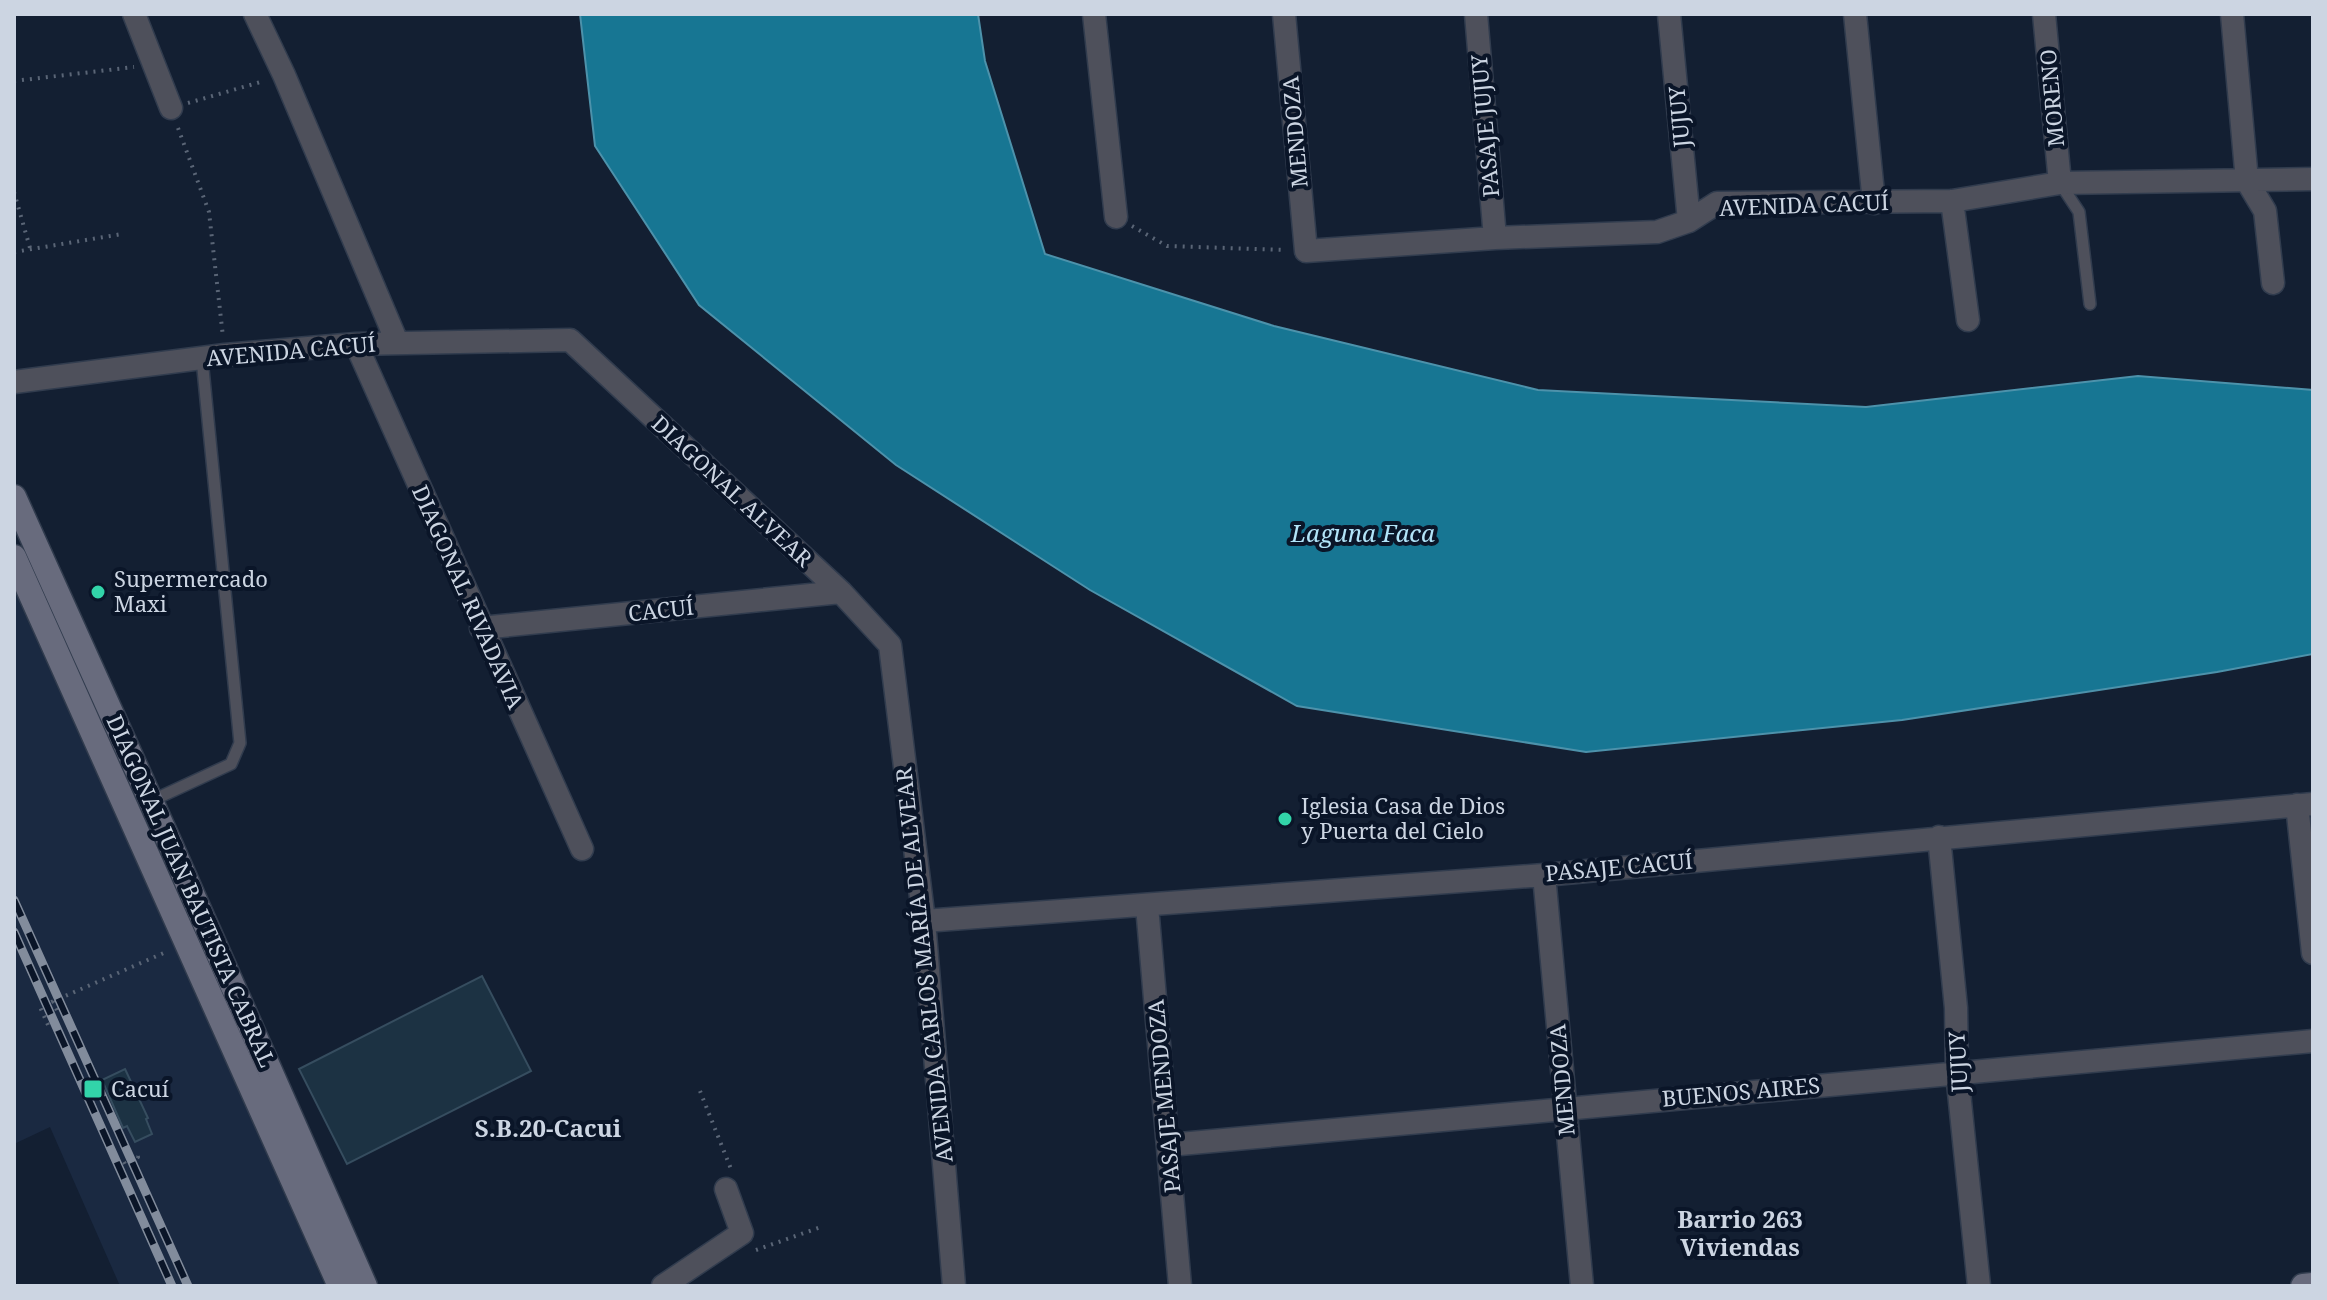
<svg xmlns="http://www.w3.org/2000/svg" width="2327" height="1300" font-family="'Noto Serif',serif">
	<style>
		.built { fill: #1a2941 }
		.water { fill: #177693; stroke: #4d92ab; stroke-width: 2 }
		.building { fill: #1c3243; stroke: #364d5f; stroke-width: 2 }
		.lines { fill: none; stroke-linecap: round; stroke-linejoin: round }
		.lane-casing { stroke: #313c4e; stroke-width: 14 }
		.street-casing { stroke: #313c4e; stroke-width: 25 }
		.secondary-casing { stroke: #313c4e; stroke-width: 27 }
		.path { stroke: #5a6576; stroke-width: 4; stroke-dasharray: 2 6; stroke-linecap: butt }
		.lane { stroke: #4e505b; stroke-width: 11 }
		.street { stroke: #4e505b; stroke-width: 22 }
		.secondary { stroke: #686b7d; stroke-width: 24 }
		.rail-casing { stroke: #828c9c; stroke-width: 9 }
		.rail { stroke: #0a1528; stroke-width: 6; stroke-dasharray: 18; stroke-linecap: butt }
		.poi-dot { fill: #32d4a9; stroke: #0a1528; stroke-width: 3 }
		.labels { text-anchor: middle; stroke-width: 8; stroke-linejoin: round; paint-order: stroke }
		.street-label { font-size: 22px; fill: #ccd5e2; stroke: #0a1528 }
		.poi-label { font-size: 22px; fill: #ccd5e2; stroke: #0a1528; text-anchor: start }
		.water-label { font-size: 24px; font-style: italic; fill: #b2e4f8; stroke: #0a1528 }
		.neighbourhood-label { font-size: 24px; font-weight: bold; fill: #ccd5e2; stroke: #0a1528 }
	</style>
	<rect width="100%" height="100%" fill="#131f32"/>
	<path class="built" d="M14,581L325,1286H120L50,1127L14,1144Z"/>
	<path class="water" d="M580,14H978L985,61L1045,254L1274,326L1538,390L1866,407L2138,376L2313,390V654L2217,672L1902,720L1586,752L1297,706L1090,590L896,465L699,305L595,146Z"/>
	<path class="building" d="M482,976L531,1071L347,1164L299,1069Z
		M125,1069L148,1118L146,1119L152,1134L135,1142L127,1126L123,1128L102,1080Z"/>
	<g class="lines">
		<defs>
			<path id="lane" d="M2060,183L2079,212L2090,304
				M151,801L231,764L240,743L202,359"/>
			<path id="street" d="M134,14L171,108
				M255,14L284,75L397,342
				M1094,14L1116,217
				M1284,14L1306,251L1495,238L1657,232L1689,221L1717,203L1952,201L2060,183L2313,179
				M1476,14L1495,238
				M1669,14L1689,221
				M1855,14L1874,203
				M2044,14L2060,183
				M2232,14L2247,181L2265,211L2273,283
				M1952,201L1968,320
				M356,344L582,849
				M14,382L225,355L356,344L570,340L841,592L890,645L924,921L954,1286
				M481,628L841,592
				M2297,805L2313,953
				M1939,837L1956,1008L1957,1073L1979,1286
				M1544,875L1582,1286
				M1147,906L1180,1286
				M924,921L1544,875L2313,804
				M1169,1145L2313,1041
				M663,1286L742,1233L726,1189"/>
			<path id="secondary" d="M14,497L164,830L365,1286
				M14,557L340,1286
				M2303,1286L2313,1285"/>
		</defs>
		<use href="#lane" class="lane-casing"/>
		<use href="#street" class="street-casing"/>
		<use href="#secondary" class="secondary-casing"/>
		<path class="path" d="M14,81L134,67
			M188,103L264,81
			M178,128L209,212L223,337
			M14,192L30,248
			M1132,226L1167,246L1286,250
			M14,252L122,234
			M53,1001L58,1013
			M48,1025L40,1007L166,952
			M700,1091L731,1169
			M124,1162L125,1164L138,1157L137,1154
			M756,1250L821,1227"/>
		<use href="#lane" class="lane"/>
		<use href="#street" class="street"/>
		<use href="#secondary" class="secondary"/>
		<defs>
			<path id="rail" d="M14,900L188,1286
				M14,932L172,1286"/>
		</defs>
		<use href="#rail" class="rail-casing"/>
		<use href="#rail" class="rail"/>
	</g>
	<g class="poi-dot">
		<circle cx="98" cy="592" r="8"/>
		<circle cx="1285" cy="819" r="8"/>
		<rect x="83" y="1079" width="20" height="20" rx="4"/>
	</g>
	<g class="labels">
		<g class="street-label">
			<text transform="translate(2052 98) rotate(-95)" y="8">MORENO</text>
			<text transform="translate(1679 117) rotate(-95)" y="8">JUJUY</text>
			<text transform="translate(1485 126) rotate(-95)" y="8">PASAJE JUJUY</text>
			<text transform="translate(1295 132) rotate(-95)" y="8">MENDOZA</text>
			<text transform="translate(1804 205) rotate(-2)" y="8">AVENIDA CACUÍ</text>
			<text transform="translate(291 351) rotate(-5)" y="8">AVENIDA CACUÍ</text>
			<text transform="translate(732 491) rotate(43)" y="8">DIAGONAL ALVEAR</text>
			<text transform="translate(468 597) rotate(66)" y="8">DIAGONAL RIVADAVIA</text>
			<text transform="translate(661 610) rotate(-6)" y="8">CACUÍ</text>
			<text transform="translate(1619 867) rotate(-5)" y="8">PASAJE CACUÍ</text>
			<text transform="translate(191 891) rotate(66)" y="8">DIAGONAL JUAN BAUTISTA CABRAL</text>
			<text transform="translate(924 965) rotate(-96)" y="8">AVENIDA CARLOS MARÍA DE ALVEAR</text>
			<text transform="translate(1958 1062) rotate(-93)" y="8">JUJUY</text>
			<text transform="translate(1562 1080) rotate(-95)" y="8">MENDOZA</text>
			<text transform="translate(1741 1092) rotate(-5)" y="8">BUENOS AIRES</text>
			<text transform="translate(1164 1096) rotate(-95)" y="8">PASAJE MENDOZA</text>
		</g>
		<g class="poi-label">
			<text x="114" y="587">Supermercado<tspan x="114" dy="25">Maxi</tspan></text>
			<text x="1301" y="814">Iglesia Casa de Dios<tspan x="1301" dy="25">y Puerta del Cielo</tspan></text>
			<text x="111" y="1097">Cacuí</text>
		</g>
		<g class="water-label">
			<text x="1363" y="542">Laguna Faca</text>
		</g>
		<g class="neighbourhood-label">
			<text x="548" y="1137">S.B.20-Cacui</text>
			<text x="1740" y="1228">Barrio 263<tspan x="1740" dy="28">Viviendas</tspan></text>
		</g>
	</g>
	<rect width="2327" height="1300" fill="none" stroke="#ccd5e2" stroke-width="32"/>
</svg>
